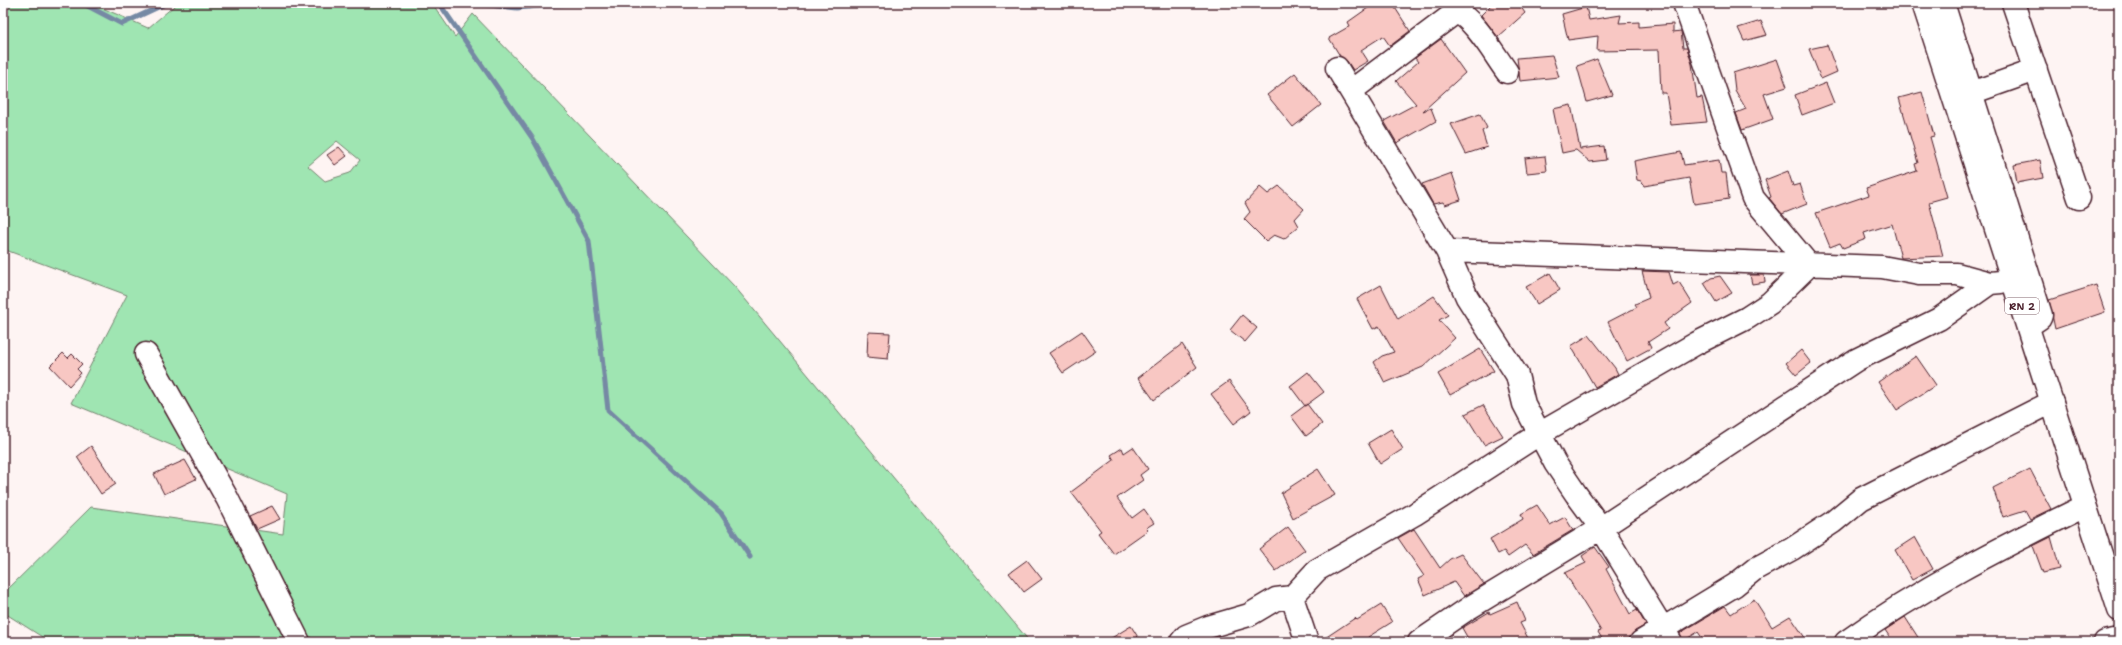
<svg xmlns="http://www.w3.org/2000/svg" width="2122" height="645" font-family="'Shantell Sans',sans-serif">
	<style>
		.green { fill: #9fe5b2; stroke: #74826e; fill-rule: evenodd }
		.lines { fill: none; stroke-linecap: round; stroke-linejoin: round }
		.stream { stroke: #7689a4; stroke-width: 5 }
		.building { fill: #f8c7c3; stroke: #4a1f2b }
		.minor-casing { stroke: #4a1f2b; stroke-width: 25 }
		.highway-casing { stroke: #4a1f2b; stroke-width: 25 }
		.minor { stroke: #fff; stroke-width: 22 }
		.highway { stroke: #fff; stroke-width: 22 }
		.labels { text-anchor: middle; stroke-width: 4; stroke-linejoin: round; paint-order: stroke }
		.shield { fill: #fff; stroke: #80626b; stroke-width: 1 }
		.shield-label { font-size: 10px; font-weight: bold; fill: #4a1f2b }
	</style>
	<rect width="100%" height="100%" fill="#fef4f3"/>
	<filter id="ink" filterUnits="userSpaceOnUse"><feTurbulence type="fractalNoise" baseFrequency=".025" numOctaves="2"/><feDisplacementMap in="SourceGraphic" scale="8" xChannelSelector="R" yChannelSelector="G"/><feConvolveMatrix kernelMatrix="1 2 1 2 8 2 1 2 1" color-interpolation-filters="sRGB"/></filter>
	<g filter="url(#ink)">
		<path class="green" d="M3,3H91L148,28L174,6L179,3H425L434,6L455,37L473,14L735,287L1030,642H50L3,612V594L91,507L283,534L287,494L71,403L127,295L3,249ZM337,141L360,160L350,173L325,181L308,166Z"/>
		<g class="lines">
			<path class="stream" d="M82,3L122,24L167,3
				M439,3L533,139L589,241L608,410L721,513L750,557
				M470,3L517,8L572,3"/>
		</g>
		<path class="building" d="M1375,3H1392L1410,31L1390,46L1383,36L1361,50L1368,61L1353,70L1347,61L1340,56L1329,38L1350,26L1348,22Z
			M1493,3H1518L1525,13L1498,37L1481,15Z
			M1586,7L1589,20L1621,15L1619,23L1639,22V27L1673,24V32L1681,31L1683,48H1687L1692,64L1697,98L1702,97L1707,122L1671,125L1666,93H1661L1659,50L1597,51L1598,36L1568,40L1562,14Z
			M1761,21L1767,35L1744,41L1738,28Z
			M1441,39L1465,73L1423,111L1431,108L1436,121L1397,143L1384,121L1416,104L1396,81L1418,62L1415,58Z
			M1827,45L1837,72L1821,79L1809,49Z
			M1552,55L1559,77L1520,81L1517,58Z
			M1597,59L1612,95L1587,102L1577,66Z
			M1777,59L1787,87L1764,94L1773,119L1742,130L1736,113L1746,109L1735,90L1733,73Z
			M1295,73L1321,105L1293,127L1267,95Z
			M1826,83L1834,103L1802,115L1795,95Z
			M1922,92L1934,136L1930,137L1947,197L1929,202L1943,256L1901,258L1892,224L1864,233L1866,239L1843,248L1840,243L1830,247L1816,213L1869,195L1866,188L1917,171L1915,164L1918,163L1899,98Z
			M1571,105L1580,149L1604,146L1606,160L1590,162L1576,150L1562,153L1553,109Z
			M1480,114L1487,128L1482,131L1487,147L1466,154L1451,124Z
			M339,147L347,156L335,165L327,155Z
			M1681,152L1684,165L1719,160L1721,173H1726L1729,199L1694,204L1689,178L1644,186L1641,181L1637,180L1634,161Z
			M1545,156L1547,171L1527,173L1525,158Z
			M2040,160L2043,178L2017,183L2014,165Z
			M1788,171L1793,186L1800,184L1807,204L1782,214L1769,198L1771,197L1765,180Z
			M1452,173L1461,200L1445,205L1443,202L1433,204L1422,184Z
			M1279,186L1304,209L1295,219L1299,226L1284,239L1274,235L1266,241L1244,219L1250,212L1245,203L1260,187L1268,194Z
			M1642,271L1669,272L1673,285L1679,282L1692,303L1664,323L1668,329L1648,342L1651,348L1627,361L1608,322L1637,307L1635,304L1649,298Z
			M1550,273L1560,290L1537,304L1526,287Z
			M1750,275H1764L1765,282L1752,284Z
			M1720,276L1732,293L1716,302L1704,283L1711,278Z
			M1381,285L1398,319L1434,296L1448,315L1439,320L1455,338L1423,367L1385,383L1374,362L1382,356L1394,352L1379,326L1373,329L1357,299Z
			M2096,285L2105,312L2055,329L2049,300Z
			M1242,315L1257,328L1245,342L1230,330Z
			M1082,331L1096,351L1063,373L1049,353Z
			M868,332L890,333L888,359L867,357Z
			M1589,335L1615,368L1618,374L1595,387L1571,346Z
			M1182,344L1197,367L1154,400L1138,378Z
			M1480,349L1494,371L1450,395L1438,374Z
			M1801,350L1811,363L1796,375L1786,363Z
			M63,353L68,358L72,354L82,364L77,369L81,373L69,386L50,366Z
			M1916,356L1936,385L1897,410L1878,382Z
			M1308,372L1324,392L1305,406L1290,386Z
			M1229,381L1251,411L1234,424L1211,394Z
			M1307,404L1322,424L1306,436L1291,416Z
			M1483,405L1503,436L1484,445L1465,414Z
			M1391,429L1403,449L1380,464L1368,443Z
			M91,446L116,484L101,494L77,457Z
			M1133,447L1148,469L1140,475L1143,480L1117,498L1132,518L1144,509L1154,523L1146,528L1148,530L1114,554L1098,533L1101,531L1071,492L1114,460L1111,455L1122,448L1124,453Z
			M185,460L196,479L164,494L154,474Z
			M1318,469L1335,495L1293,518L1281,493Z
			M2030,469L2051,509L2030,519L2025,510L2003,517L1993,488Z
			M1537,505L1550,525L1565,517L1573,530L1533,554L1525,545L1508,557L1504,551L1498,554L1490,539L1523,519L1521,514Z
			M272,506L280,519L257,529L250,516Z
			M1288,527L1305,550L1276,571L1259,549Z
			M1414,529L1440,568L1450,559L1461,554L1484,584L1464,596L1454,582L1425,595L1418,579L1424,576L1398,538Z
			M1915,537L1933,569L1912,580L1895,550Z
			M2051,537L2060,569L2043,573L2033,546Z
			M1595,547L1609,567L1606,569L1630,614L1637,610L1646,625L1635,631L1629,639L1624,642H1604L1598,632L1601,631L1565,573L1586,563L1582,556Z
			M1027,560L1042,579L1024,592L1009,573Z
			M1754,599L1772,627L1790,616L1808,642H1705L1698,632L1683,641L1680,633L1725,606L1731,614Z
			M1517,602L1525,621L1520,623L1530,642H1470L1462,628L1489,612L1490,614Z
			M1381,605L1392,622L1368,637L1371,642H1319L1355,618L1357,620Z
			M1905,617L1921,642H1893L1885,630Z
			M1131,626L1141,642H1105Z"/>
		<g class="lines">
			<defs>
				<path id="minor" d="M1943,3L2041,315L2040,318L2028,326
					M2013,3L2079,198
					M1337,68L1447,251L1467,297L1517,375L1524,404L1555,463L1576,494L1601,528L1671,642
					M1351,91L1456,12C1474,18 1495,56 1507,72
					M1971,93L2036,70
					M1447,251L1882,267L1919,274H1957L1990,283L2001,282
					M146,354L227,498L299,642
					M1181,642L1186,636L1208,627L1249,615L1276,599L1292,597
					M1307,642L1292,597L1317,570L1415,514L1539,434L1697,343L1747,318L1770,303L1809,265L1753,198L1684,3
					M1419,642L1469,608L1601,528L1856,360L1939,319L1990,283
					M1641,642L1735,585L1755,569L1792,549L1833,522L1861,499L2052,402
					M1846,642C1921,588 2002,547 2085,506
					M2105,642L2119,639"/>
				<path id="highway" d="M1923,3L2119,610"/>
			</defs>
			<use href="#minor" class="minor-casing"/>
			<use href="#highway" class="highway-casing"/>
			<use href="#minor" class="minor"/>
			<use href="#highway" class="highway"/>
		</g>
	</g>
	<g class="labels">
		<rect class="shield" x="2005" y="298" width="34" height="16" rx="3"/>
		<g class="shield-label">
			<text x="2022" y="310">RN 2</text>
		</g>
	</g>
	<rect width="2122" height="645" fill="none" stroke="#fff" stroke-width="16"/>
	<rect x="8" y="8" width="2106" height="629" fill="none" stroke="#4a1f2b" stroke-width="1.5" filter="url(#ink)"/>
</svg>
